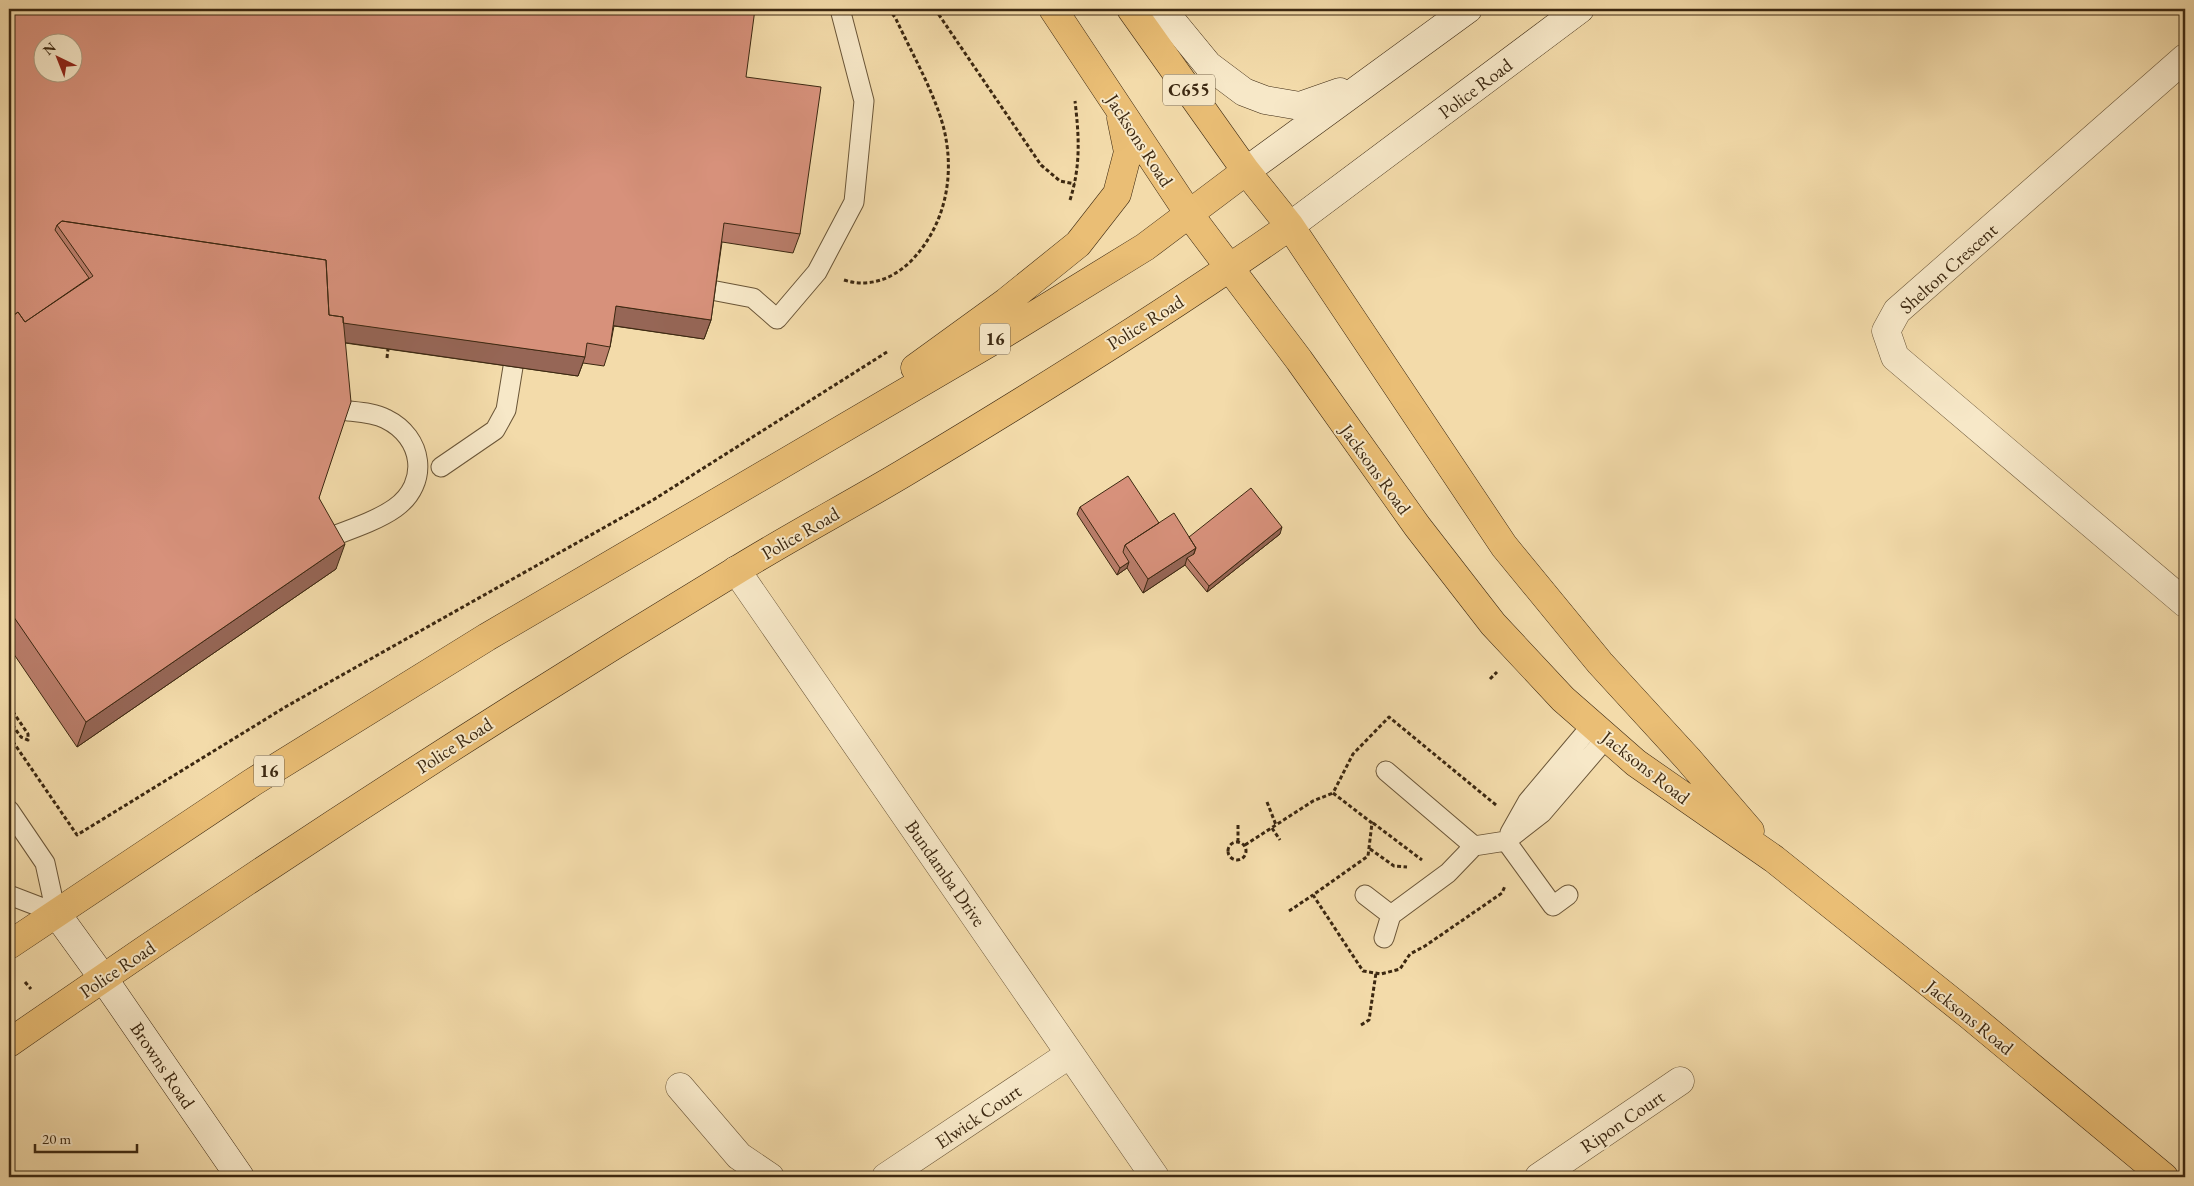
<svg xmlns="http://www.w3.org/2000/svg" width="2194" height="1186" font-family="'EB Garamond',serif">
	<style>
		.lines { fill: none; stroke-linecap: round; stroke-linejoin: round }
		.lane-casing { stroke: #6a5537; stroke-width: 21 }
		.street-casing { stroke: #6a5537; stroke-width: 29 }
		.secondary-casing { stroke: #3c2811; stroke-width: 29 }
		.primary-casing { stroke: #3c2811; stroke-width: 29 }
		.path { stroke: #3c2811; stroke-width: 3; stroke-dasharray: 4 2.5; stroke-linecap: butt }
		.lane { stroke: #f7e8c8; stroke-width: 19 }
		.street { stroke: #f7e8c8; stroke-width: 28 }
		.secondary { stroke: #f7e8c8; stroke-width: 28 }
		.primary { stroke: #eabe75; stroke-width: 28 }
		.wall { fill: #b97d6a; stroke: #3c2811 }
		.shaded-wall { fill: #966656; stroke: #3c2811 }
		.building { fill: #d7917b; stroke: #3c2811; fill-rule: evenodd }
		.labels { text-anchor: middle; stroke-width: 4; stroke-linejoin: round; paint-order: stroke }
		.shield { fill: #f7e8c8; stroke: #746248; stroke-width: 1 }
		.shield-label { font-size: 18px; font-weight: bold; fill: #3c2811 }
		.street-label { font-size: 19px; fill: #3c2811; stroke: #f7e8c8 }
	</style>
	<rect width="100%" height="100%" fill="#f3dbaa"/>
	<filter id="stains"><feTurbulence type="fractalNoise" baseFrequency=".004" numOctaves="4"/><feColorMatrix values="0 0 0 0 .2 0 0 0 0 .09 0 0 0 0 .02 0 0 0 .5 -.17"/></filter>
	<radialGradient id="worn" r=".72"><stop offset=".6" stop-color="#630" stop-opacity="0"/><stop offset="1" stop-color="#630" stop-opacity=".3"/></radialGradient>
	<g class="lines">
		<defs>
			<path id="lane" d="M711,290L753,298L777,319L817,272L854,202L864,101L840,9
				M441,467L495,430L506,410L513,367
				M315,543C339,533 374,523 395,508C430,483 423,437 386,419C373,412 355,412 341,410
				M1386,771L1474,846
				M9,810L45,863L56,913
				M1510,833L1528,801L1592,725
				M1506,841L1553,906L1568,895
				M9,895L56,913
				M1365,895L1391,915
				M1384,938L1391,915L1448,873L1474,846L1506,841L1542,813L1607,737"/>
			<path id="street" d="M2185,58L1897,311L1886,331L1895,357L2185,603
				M736,570L1155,1177
				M680,1087L739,1156L770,1177
				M886,1177L1070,1054
				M1539,1177L1680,1081"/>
			<path id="secondary" d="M1162,9L1208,65L1244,92L1265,100L1300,106L1340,92
				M1246,171L1468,9
				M1290,226L1580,9
				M56,913L103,978L240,1177"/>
			<path id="primary" d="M1053,9L1189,214L1299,360L1417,526L1493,624L1563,699L1636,763L1774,859L1969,1015L2164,1177
				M1131,9L1246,171L1290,226L1504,546L1600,663L1688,759L1750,831
				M915,368L1006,302L1078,244L1117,194L1128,152L1121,118
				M9,945L253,782L487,637L989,343L1145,247L1246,171
				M9,1043C245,879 486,722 732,573C788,538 847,507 904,473C1034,395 1165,314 1290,226"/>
		</defs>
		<use href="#lane" class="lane-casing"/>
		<use href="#street" class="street-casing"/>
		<use href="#secondary" class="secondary-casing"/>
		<use href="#primary" class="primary-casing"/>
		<path class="path" d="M935,9L1041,165L1060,181L1075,184
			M1070,200C1081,165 1079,136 1075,101
			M844,280C869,288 892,279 910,262C942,230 954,184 946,139C940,102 912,54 896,19L889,9
			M387,358L388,349
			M1490,679L1497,672
			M9,706L28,734V740L21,737L9,720
			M9,736L77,835L287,706L653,500L887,352
			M1267,802L1276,825
			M1496,805L1389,717L1353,754L1333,793L1372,823L1368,856L1313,895L1363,971L1381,974L1400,969L1410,954L1425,946L1502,893L1505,886
			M1373,823L1422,860
			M1272,828L1280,840
			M1228 851a9 9 0 1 1 18 0a9 9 0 1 1-18 0Z
			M1238,842V823
			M1245,845L1313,801L1333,793
			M1370,849L1394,866L1407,867
			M1289,911L1313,895
			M25,982L31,989
			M1361,1025L1369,1020L1376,973"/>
		<use href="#lane" class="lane"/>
		<use href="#street" class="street"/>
		<use href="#secondary" class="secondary"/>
		<use href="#primary" class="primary"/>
	</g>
	<path class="wall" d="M9,9L746,77L800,234L793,253L722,242L711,320L704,339L614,326L610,347L604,366L583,363L578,376L345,343L319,498L336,569L77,747L9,647Z
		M1080,507L1159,523L1189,537L1280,534L1207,592L1185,565L1143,593L1127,568L1117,575L1077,514Z"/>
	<path class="shaded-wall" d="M616,306L711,320L704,339L609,325Z
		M327,320L585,357L578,376L320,339Z
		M1282,527L1280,534L1207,592L1209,586Z
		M345,544L336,569L77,747L86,722Z
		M1196,548L1191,561L1187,558L1185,565L1143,593L1148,579Z
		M1129,562L1127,568L1117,575L1120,568Z"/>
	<path class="building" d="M9,9H755L746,77L821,87L800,234L724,223L711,320L616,306L610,347L587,343L585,357L343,323V317L329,315L326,260L62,221L57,225L55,230L89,278L25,322L18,312L9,319ZM42,42H72V72H42Z
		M62,221L326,260L329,315L343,317L351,402L319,498L345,544L86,722L9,610V319L18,312L25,322L93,276L57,225Z
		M1128,476L1159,523L1125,545L1123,552L1129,562L1120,568L1080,507Z
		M1251,488L1282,527L1209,586L1187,558L1194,554L1196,548L1189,537Z
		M1174,513L1196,548L1148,579L1125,545Z"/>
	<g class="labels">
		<g class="shield">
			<rect x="1163" y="74.5" width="52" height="31" rx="4"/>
			<rect x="980" y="323.5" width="30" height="31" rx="4"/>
			<rect x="254" y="755.5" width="30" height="31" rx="4"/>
		</g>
		<g class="shield-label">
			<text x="1189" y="96">C655</text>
			<text x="995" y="345">16</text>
			<text x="269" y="777">16</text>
		</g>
		<g class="street-label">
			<text transform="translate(1475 88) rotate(-37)" y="7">Police Road</text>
			<text transform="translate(1140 140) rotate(57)" y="7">Jacksons Road</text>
			<text transform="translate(1948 268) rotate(-42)" y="7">Shelton Crescent</text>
			<text transform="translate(1145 322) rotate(-32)" y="7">Police Road</text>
			<text transform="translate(1376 469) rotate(54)" y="7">Jacksons Road</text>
			<text transform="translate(800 533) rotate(-30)" y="7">Police Road</text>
			<text transform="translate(454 745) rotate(-33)" y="7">Police Road</text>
			<text transform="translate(1646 767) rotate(38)" y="7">Jacksons Road</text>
			<text transform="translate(946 873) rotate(55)" y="7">Bundamba Drive</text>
			<text transform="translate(117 969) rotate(-34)" y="7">Police Road</text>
			<text transform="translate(1970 1017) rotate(39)" y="7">Jacksons Road</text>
			<text transform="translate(163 1065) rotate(56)" y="7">Browns Road</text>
			<text transform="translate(978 1116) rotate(-34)" y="7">Elwick Court</text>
			<text transform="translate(1622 1121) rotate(-34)" y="7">Ripon Court</text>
		</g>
	</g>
	<rect width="2194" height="1186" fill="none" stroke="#f3dbaa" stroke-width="30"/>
	<rect x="10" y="10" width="2174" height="1166" fill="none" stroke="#3c2811" stroke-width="2.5"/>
	<rect x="15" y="15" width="2164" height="1156" fill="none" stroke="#3c2811"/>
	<g transform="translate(58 58) rotate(317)"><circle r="24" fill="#f7e8c8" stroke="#ac9b7f"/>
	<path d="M0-4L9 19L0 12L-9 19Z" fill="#8f2418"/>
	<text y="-8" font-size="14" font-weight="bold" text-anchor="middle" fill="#3c2811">N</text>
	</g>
	<path d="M35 1144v8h102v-8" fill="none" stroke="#3c2811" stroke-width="2.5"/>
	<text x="42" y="1144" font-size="15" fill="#3c2811" stroke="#f7e8c8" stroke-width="4" paint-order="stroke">20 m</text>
	<rect width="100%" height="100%" filter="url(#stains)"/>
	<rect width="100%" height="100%" fill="url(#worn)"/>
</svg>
